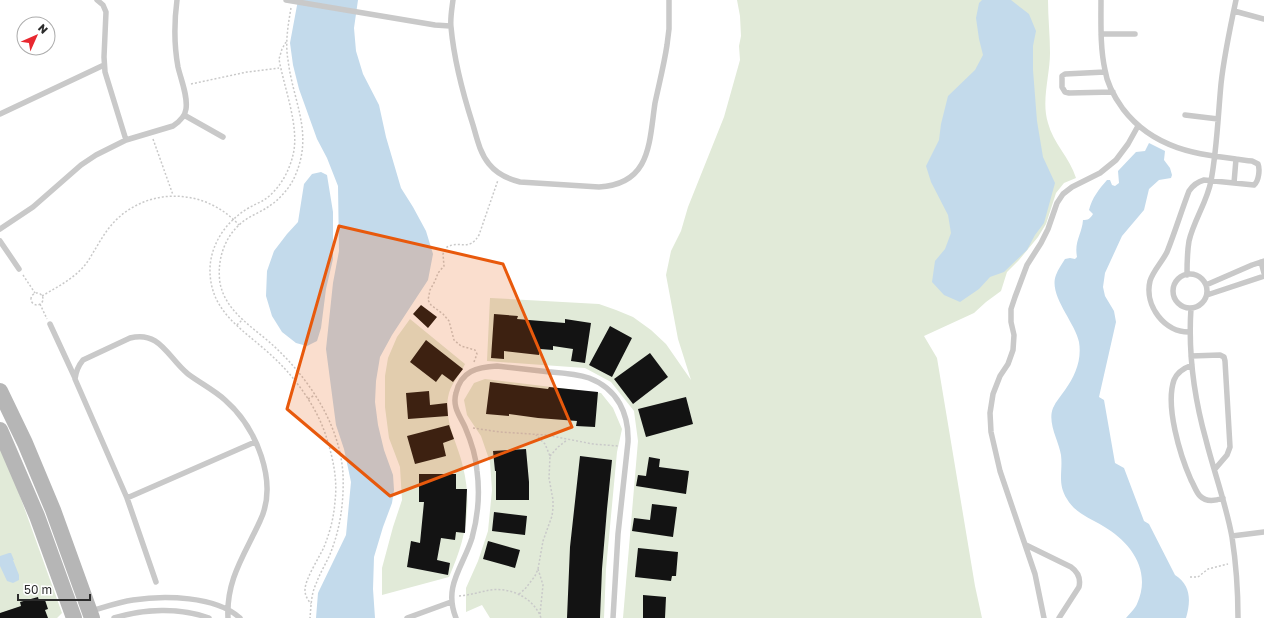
<svg xmlns="http://www.w3.org/2000/svg" width="1264" height="618" font-family="'Golos Text',sans-serif">
	<style>
		.green { fill: #e1ead8 }
		.water { fill: #c3daeb }
		.building { fill: #131313 }
		.lines { fill: none; stroke-linecap: round; stroke-linejoin: round }
		.path { stroke: #c9c9c9; stroke-width: 1.5; stroke-dasharray: 2 2; stroke-linecap: butt }
		.lane { stroke: #c9c9c9; stroke-width: 5.5 }
		.secondary { stroke: #b6b6b6; stroke-width: 16 }
		.marked { fill: #e8590c; fill-opacity: 0.2; stroke: #e8590c; stroke-width: 3; stroke-linejoin: round }
	</style>
	<rect width="100%" height="100%" fill="#fff"/>
	<path class="green" d="M737,0H1048C1048,18 1050,35 1050,53C1050,75 1041,101 1048,123C1053,143 1070,158 1076,178L1064,183L1056,193L1046,224L1038,237L1019,260L1007,272L1001,291L986,302L974,313L924,336L937,358L975,586L982,618H623L638,441L634,411L611,382L585,368L487,361L490,298L599,304L616,310L633,317L651,330L666,344L691,380L678,339L666,275L671,251L681,231L688,207L724,117L740,60L739,46L741,36L740,16Z
		M410,319L465,364C460,375 452,382 449,393C442,419 458,443 463,467C473,507 465,541 449,577L382,595V568L393,527L402,500L400,467L389,438L385,407V376L388,358L397,337Z
		M485,379L601,393L613,408L622,429L617,452L606,569L604,618H490L482,605L466,612V588L478,561L488,531L492,490L490,462L481,436L467,415L464,400L474,383Z
		M0,445L6,457L62,613L57,618H0Z"/>
	<path class="water" d="M298,0H358L354,28L356,51L363,74L379,105L386,137L401,188L413,207L426,231L433,254L428,280L392,335L380,357L376,381L375,402L378,425L384,450L393,475L394,490L392,503L383,527L374,557L373,589L375,618H316L318,593L346,535L351,482L344,449L336,425L326,349L333,283L339,251L338,186L327,158L317,139L299,89L293,65L290,43Z
		M982,0H1011L1029,14L1036,31L1033,46V70L1037,121L1043,157L1055,183L1044,223L1035,235L1027,250L1004,272L990,277L979,289L960,302L944,295L932,282L935,261L945,249L951,233L948,215L931,182L926,166L939,140L941,124L948,96L975,70L983,55L979,39L976,18L979,3Z
		M1149,143L1165,151L1164,160L1170,168L1172,175L1171,178L1159,180L1149,189L1144,210L1122,236L1105,273L1103,287L1105,296L1114,311L1116,322L1099,397L1104,400L1115,463L1124,468L1144,521L1149,524L1175,575C1191,585 1191,601 1186,618H1126C1130,613 1135,609 1137,604C1152,571 1131,542 1103,526C1090,518 1075,513 1067,499C1057,483 1063,472 1061,455C1059,441 1047,423 1053,408C1056,401 1061,396 1065,390C1075,376 1082,360 1079,342C1075,322 1048,295 1056,275C1058,269 1062,264 1065,259L1070,258L1075,259L1077,257C1074,241 1082,234 1083,220C1088,220 1090,219 1093,214L1089,210C1092,198 1099,189 1107,180H1110L1112,185L1115,186L1119,183L1118,171L1136,152L1145,151Z
		M321,172L327,175L333,212V259L326,289L321,328L317,341L307,346L296,343L282,332L272,316L266,296L267,271L274,251L287,234L298,222L304,184L312,174Z
		M9,553H11L14,560H13L19,575V580L13,583L7,581L0,566V556Z"/>
	<path class="building" d="M421,305L437,317L428,328L413,314Z
		M494,314L518,316L517,319L565,323V319L591,323L585,363L571,361L573,349L553,346V350L540,349L539,355L504,351V359L491,358Z
		M610,326L632,338L612,377L589,365Z
		M426,340L463,369L453,382L442,374L436,382L410,362Z
		M650,353L668,377L633,404L614,379Z
		M490,382L548,389L549,387L598,392L595,427L576,426L577,421L538,418L509,414V416L486,414Z
		M429,391L430,405L447,403L448,416L408,419L406,393Z
		M686,397L693,424L646,437L638,409Z
		M449,425L454,439L443,443L446,456L415,464L407,436Z
		M526,449L529,482V500H496V471H495L493,451Z
		M580,456L612,460L607,509L602,569L600,618H567L570,547Z
		M649,457L660,459L659,467L689,471L686,494L636,486L638,475L646,476Z
		M419,474H456V489H467L465,533L456,532L455,540L441,538L437,560L450,563L448,575L407,567L411,541L420,543L424,502H419Z
		M652,504L677,507L673,537L632,531L634,518L650,520Z
		M494,512L527,516L525,535L492,531Z
		M488,541L520,550L515,568L483,559Z
		M638,548L678,552L676,576H672L671,581L635,577Z
		M643,595L666,597L665,618H643Z
		M38,597L39,601L45,600L48,609L45,610L48,618H0V613L21,606L20,602Z"/>
	<g class="lines">
		<path class="path" d="M291,8C288,25 285,43 288,60C293,102 314,133 295,176C290,188 279,200 268,207C259,213 247,217 239,225C223,240 217,262 220,283C226,314 257,329 278,350C311,382 340,426 343,474C344,499 341,525 332,549C328,561 320,572 316,584C311,594 311,607 310,618
			M286,42L282,49L279,59C284,88 300,127 293,155C289,172 279,190 264,200C259,203 253,205 247,209C227,221 211,243 210,268C209,312 243,329 271,355C293,375 315,404 325,433C332,454 338,478 335,501C334,517 330,532 324,547C319,558 305,579 305,590C305,596 308,600 311,604
			M191,84L247,72L279,68
			M153,139L173,195
			M23,275L35,293
			M31 299a6 6 0 1 1 12 0a6 6 0 1 1-12 0Z
			M42,296C59,286 77,277 88,261C97,247 104,232 116,220C151,186 206,189 239,225
			M40,304L47,319
			M237,325L243,319
			M474,362L477,354L475,350L461,346L454,340L449,321L443,314L431,305L428,300L430,290L435,281L438,273L444,266L443,254L447,247C460,240 469,252 479,235L498,180
			M308,399L315,395
			M473,428L500,432L546,435L593,444L618,446
			M550,456L558,447L567,440
			M538,569L543,585L540,614
			M1190,577H1198L1208,569L1228,564
			M519,594L525,589L535,576L538,569L543,541L552,516L553,508V500L549,478L550,456L545,444L536,435
			M459,596C470,595 480,592 490,590C511,587 534,598 541,618"/>
		<path class="lane" d="M97,0L103,5L106,12L104,57L105,72L126,140
			M286,0L435,25L450,26
			M453,0C452,8 450,19 451,27C454,60 463,94 473,125C477,139 480,153 489,164C497,174 508,179 520,182L599,187C651,184 649,143 655,103C659,84 664,65 667,45L669,29V0
			M1101,0C1101,23 1100,47 1105,70C1107,84 1115,98 1123,109C1156,152 1203,155 1252,161L1258,164C1260,169 1259,181 1254,185L1204,180C1197,182 1193,185 1189,191C1181,212 1175,232 1167,252C1162,262 1153,271 1150,281C1144,306 1165,333 1190,332
			M1234,11L1264,19
			M1101,34H1135
			M1105,72L1065,74L1062,76V87L1065,92L1069,93L1113,92
			M0,114L104,65
			M184,115L223,137
			M1185,115L1218,119
			M1234,183L1236,159
			M0,229L33,207L81,165L96,155L126,140L173,126C179,122 185,117 186,109C188,96 181,80 178,67C174,45 174,23 177,0
			M0,241L19,269
			M1261,262L1264,273
			M1173 291a17 17 0 1 1 34 0a17 17 0 1 1-34 0Z
			M1187,275C1187,264 1187,253 1189,241C1194,220 1207,202 1211,181C1217,149 1218,116 1221,84C1224,56 1230,28 1236,0
			M1206,285L1252,265L1264,261
			M1207,295L1264,276
			M1191,308C1188,353 1194,397 1206,440C1214,472 1226,504 1232,537C1236,563 1238,591 1238,618
			M50,324L75,378
			M1191,356L1220,355L1224,357L1225,361L1230,447L1227,455L1215,469
			M1192,365C1184,368 1177,372 1174,380C1165,406 1180,455 1191,480C1194,485 1196,492 1200,496C1206,502 1215,501 1223,498
			M127,498L255,442
			M1232,536L1264,532
			M1026,545L1071,567C1078,572 1081,578 1079,587L1059,618
			M156,582L127,498L75,379C76,371 78,366 83,360L130,338C160,330 168,358 188,374C200,383 214,390 225,400C256,427 279,482 260,521C245,554 226,579 228,618
			M91,611C105,607 119,602 133,600C164,595 216,596 240,618
			M114,618C144,609 179,607 209,618
			M407,618L451,602
			M456,618C443,586 463,567 472,538C478,516 480,493 477,471C476,456 471,441 465,427C460,416 452,407 456,393C461,371 477,367 497,366C515,368 532,370 550,372C563,373 577,374 589,378C618,389 629,414 628,442L618,534L613,618
			M1044,618L1035,574L1000,471L991,432L990,413L993,394L1000,376L1008,364L1013,350L1014,335L1011,322V309L1015,297L1027,265L1041,243L1048,229L1057,203L1063,194L1072,187L1100,173L1116,160L1128,144L1138,126"/>
		<path class="secondary" d="M0,391L25,443L53,510L92,618
			M0,430L37,516L74,618"/>
	</g>
	<path class="marked" d="M339,226L503,264L572,427L390,496L287,409Z"/>
	<g transform="translate(36 36) rotate(45)"><circle r="19" fill="#ffffff" stroke="#ababab"/>
	<path d="M0-3L7 15L0 10L-7 15Z" fill="#e82830"/>
	<text y="-6" font-size="11" font-weight="bold" text-anchor="middle" fill="#2c2c2c">N</text>
	</g>
	<path d="M18 594v6h72v-6" fill="none" stroke="#2c2c2c" stroke-width="2"/>
	<text x="24" y="594" font-size="12" fill="#2c2c2c" stroke="#ffffff" stroke-width="3" paint-order="stroke">50 m</text>
</svg>
